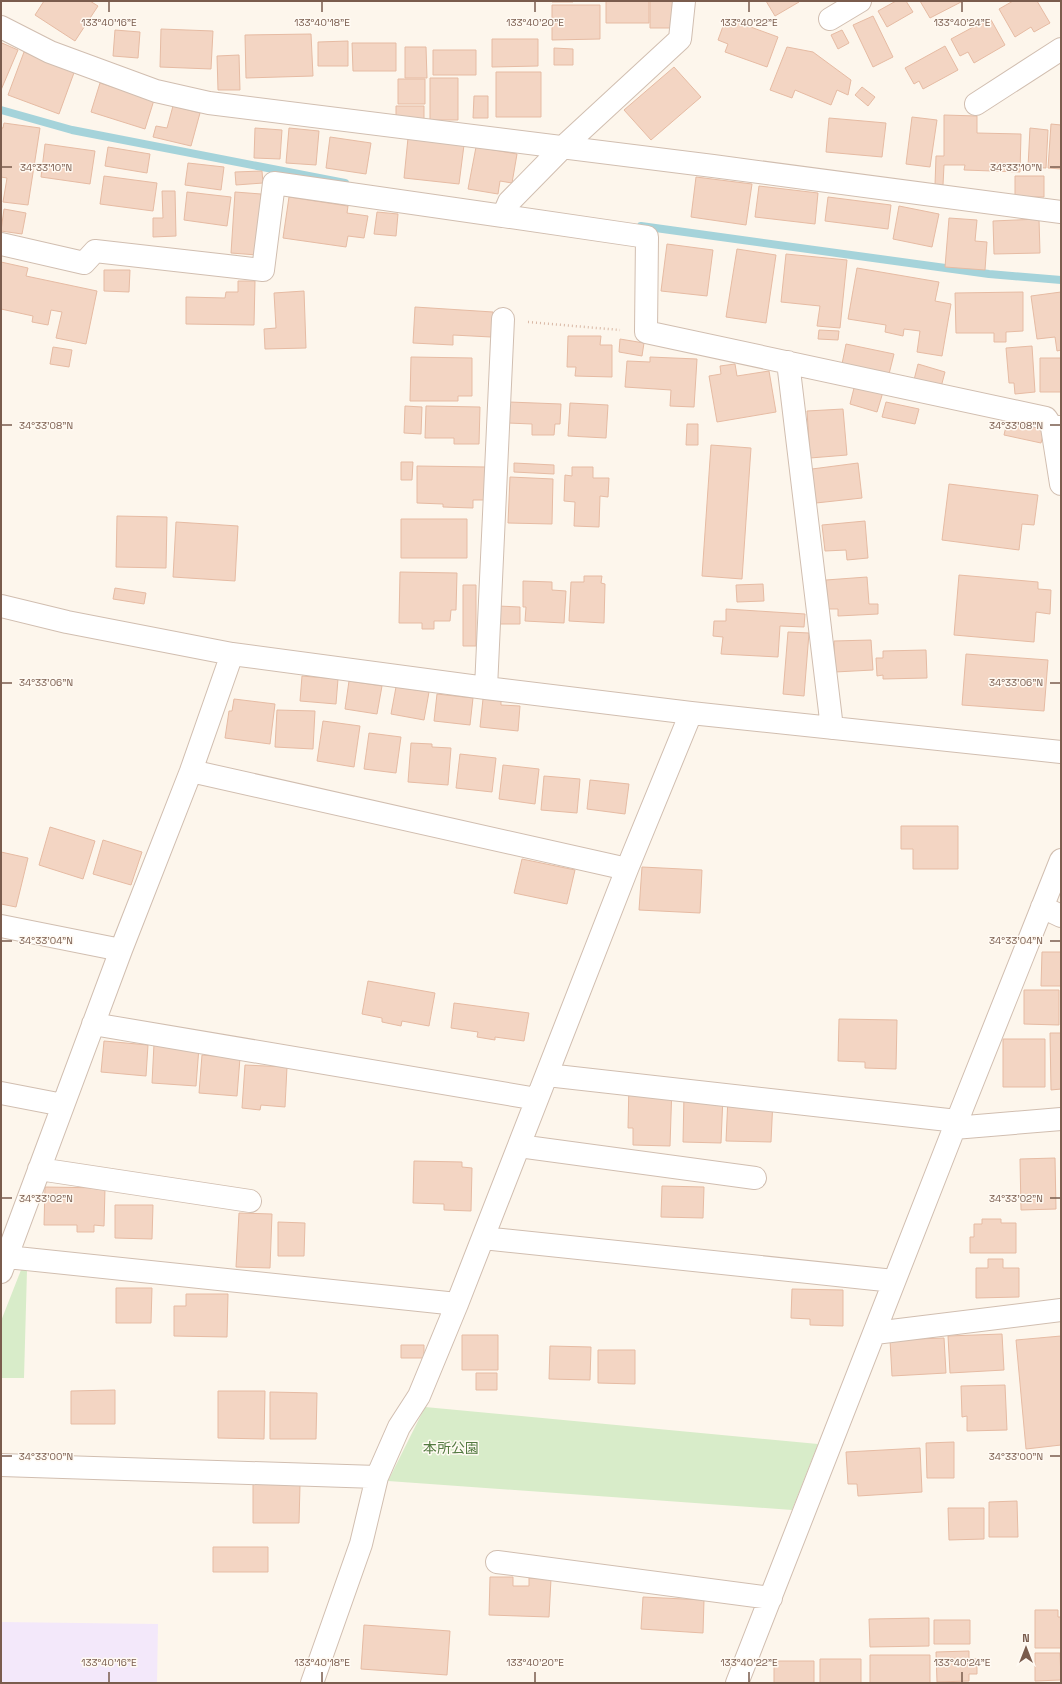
<svg xmlns="http://www.w3.org/2000/svg" width="1062" height="1684" font-family="'Space Grotesk','Noto Sans JP',sans-serif">
	<style>
		.education { fill: #f3e8fa }
		.green { fill: #d8ecc9 }
		.lines { fill: none; stroke-linecap: round; stroke-linejoin: round }
		.stream { stroke: #a5d3da; stroke-width: 8 }
		.building { fill: #f3d5c3; stroke: #e6bba3 }
		.minor-casing { stroke: #d1beb0; stroke-width: 24 }
		.path { stroke: #d9b8a5; stroke-width: 2.5; stroke-dasharray: 1 3; stroke-linecap: butt }
		.minor { stroke: #fff; stroke-width: 22 }
		.ticks { fill: none; stroke: #7a5c4d; stroke-width: 1.5 }
		.labels { text-anchor: middle; stroke-width: 3; stroke-linejoin: round; paint-order: stroke }
		.park-label { font-size: 14px; fill: #537a41; stroke: #fffaf3 }
		.ticks-label { font-size: 10px; text-anchor: middle; fill: #7a5c4d; stroke: #fffaf3; stroke-width: 3; stroke-linejoin: round; paint-order: stroke }
	</style>
	<rect width="100%" height="100%" fill="#fdf6ec"/>
	<path class="education" d="M1,1622L158,1624L157,1683H1Z"/>
	<path class="green" d="M21,1270H27L24,1378H1V1321Z
		M425,1407L818,1444L792,1510L388,1481Z"/>
	<g class="lines">
		<path class="stream" d="M1,110L72,130L345,183
			M641,226L989,274L1061,280"/>
	</g>
	<path class="building" d="M44,1H90L98,6L75,41L35,15Z
		M552,1H573V2H552Z
		M606,1H649V23H606Z
		M650,1H674V28H650Z
		M766,1H798L799,2L775,16Z
		M896,1H906L913,12L887,27L878,11Z
		M920,1H963L930,18Z
		M1013,1H1037L1050,23L1034,32L1031,27L1015,37L999,9Z
		M552,5H600V39L552,40Z
		M873,16L893,57L873,67L853,25Z
		M726,18L778,37L767,67L725,52L728,44L718,40Z
		M990,18L1005,45L974,63L968,52L960,56L951,39Z
		M161,29L213,31L211,69L160,67Z
		M115,30L140,32L138,58L113,56Z
		M842,30L849,43L838,49L831,35Z
		M311,34L313,76L246,78L245,35Z
		M492,39H538V66L492,67Z
		M348,41V66H318V42Z
		M2,43L18,50L1,90V46Z
		M352,43H396V71H353Z
		M945,46L958,70L923,89L919,81L914,84L905,68Z
		M405,47H426L427,78H405Z
		M787,47L813,52L851,80L848,95L837,90L831,105L795,90L792,98L770,90Z
		M554,48L573,49V65H554Z
		M433,50H476V75H433Z
		M24,52L75,70L59,114L8,95Z
		M239,55L240,90H218L217,56Z
		M674,67L701,97L651,140L624,110Z
		M496,72H541V117H496Z
		M430,78H458V120H430Z
		M398,79H425V104H398Z
		M100,83L154,100L145,129L91,112Z
		M862,87L875,97L868,106L855,95Z
		M474,96H488V118H473Z
		M173,106L200,113L191,146L153,137L156,126L167,128Z
		M396,106H424V120H396Z
		M944,115L977,116V133L1021,134L1020,172L964,170L965,165H944L943,185H935L936,156H944Z
		M912,117L937,120L930,167L906,164Z
		M829,118L886,123L882,157L826,152Z
		M4,123L40,128L28,205L3,202L7,178L1,177V128H3Z
		M1051,124L1061,125V169L1048,168Z
		M255,128L282,130L280,159L254,158Z
		M289,128L319,131L316,165L286,163Z
		M1030,128L1048,130L1046,168L1028,167Z
		M330,137L371,143L366,174L326,168Z
		M408,138L464,145L459,184L404,178Z
		M45,144L95,151L90,184L41,177Z
		M108,147L150,154L147,173L105,166Z
		M476,147L517,154L512,183L500,181L498,194L468,189Z
		M188,163L224,167L221,190L185,185Z
		M262,171L263,183L236,185L235,172Z
		M104,176L157,183L153,211L100,204Z
		M1015,176H1044V197H1015Z
		M696,177L752,184L746,225L691,217Z
		M759,186L818,193L815,224L755,217Z
		M162,191H175L176,236L153,237V218H163Z
		M187,192L231,197L227,226L184,220Z
		M235,192L261,194L257,255L231,253Z
		M289,197L348,206L347,213L368,216L364,238L348,236L346,247L283,238Z
		M828,197L891,205L888,229L825,221Z
		M899,206L939,214L932,247L893,239Z
		M4,209L26,213L22,234L1,231Z
		M377,212L398,214L396,236L374,234Z
		M949,218L977,220L975,241L987,242L985,270L945,267Z
		M1039,219L1040,253L994,254L993,221Z
		M667,244L713,250L707,296L661,291Z
		M737,249L776,255L766,323L726,317Z
		M786,254L847,260L840,328L817,326L820,306L781,302Z
		M1,262L28,268L26,276L97,291L86,344L56,338L62,312L51,310L48,325L32,322L33,316L1,309Z
		M857,268L939,282L935,301L951,304L942,356L917,352L920,331L904,329L903,336L885,332L886,325L848,319Z
		M104,270H130L129,292L104,291Z
		M238,281H255L254,325L186,324V297L225,298L226,292H238Z
		M304,291L306,348L265,349L264,329L276,328L274,293Z
		M1023,292V331L1006,332V342H994V333H956L955,293Z
		M1061,292V350L1057,351L1055,337L1037,339L1031,296Z
		M415,307L493,312L491,337L453,335V345L413,343Z
		M819,330L839,331L838,340L818,339Z
		M568,336H601L600,345H612V377L575,376L576,367H567Z
		M620,339L644,343L642,356L619,352Z
		M846,344L894,354L889,374L842,364Z
		M1032,346L1035,392L1015,394L1014,383H1009L1006,348Z
		M53,347L72,350L69,367L50,364Z
		M411,357L472,358V396H458V401H410Z
		M650,357L697,359L694,407L670,406L671,390L625,387L627,361L650,362Z
		M1040,358H1061V392H1040Z
		M735,364L737,376L769,371L776,412L717,422L709,376L721,374L720,366Z
		M918,364L945,372L941,387L914,380Z
		M855,384L883,392L877,412L850,404Z
		M509,402L561,404L560,424H555L554,435H532V424L508,423Z
		M886,402L919,409L915,424L882,417Z
		M570,403L608,405L606,438L568,436Z
		M405,406L422,407L421,434L404,433Z
		M426,406L480,407L479,444H454V438H425Z
		M843,409L847,455L810,458L807,411Z
		M1007,422L1045,429L1041,443L1004,435Z
		M687,424H698V445H686Z
		M711,445L751,448L742,579L702,576Z
		M401,462H413L412,480H401Z
		M514,463L554,465V474L514,472Z
		M858,463L862,498L816,503L812,469Z
		M417,466L486,467V500H473V508L443,507V504L417,503Z
		M572,467H593V478H609L608,497L600,496L599,527L574,526L575,502L564,501L565,475L572,476Z
		M510,477L553,479L552,524L508,523Z
		M949,484L1038,495L1034,525L1022,524L1019,550L942,540Z
		M117,516L167,517L166,568L116,567Z
		M401,519H467V558H401Z
		M865,521L868,558L847,560L846,550L825,551L822,525Z
		M176,522L238,526L235,581L173,577Z
		M400,572L457,573L456,610H451L450,621H434V629H422V623H399Z
		M959,575L1038,582V589L1051,590L1050,614L1036,612L1034,642L954,635Z
		M584,576H602L601,583L605,584L604,623L569,621L571,582H584Z
		M867,577L869,604H878V614L838,616V609H828L826,580Z
		M523,581L552,582V590L566,591L564,623L525,621L526,607H523Z
		M763,584L764,601L737,602L736,585Z
		M463,585H476V646H463Z
		M115,588L146,593L144,604L113,599Z
		M498,606L520,607V624H497Z
		M726,609L805,614L804,627L780,626L778,657L721,654L723,637L713,636L714,621H726Z
		M788,632L809,633L804,696L783,694Z
		M871,640L873,670L835,672L834,641Z
		M926,650L927,678L883,679V675L877,676L876,658H883V651Z
		M966,654L1048,660L1044,711L962,705Z
		M302,676L338,679L336,704L300,701Z
		M349,681L382,686L377,714L345,709Z
		M396,687L429,692L424,720L391,714Z
		M437,694L473,698L470,725L434,721Z
		M234,699L275,704L270,744L225,738L229,711H232Z
		M483,699L501,701V705L520,706L518,731L480,727Z
		M277,710L315,711L313,749L275,747Z
		M323,721L360,726L354,767L317,761Z
		M369,733L401,737L396,773L364,769Z
		M411,743L432,744V747L451,748L448,785L408,782Z
		M460,754L496,758L492,792L456,788Z
		M503,765L539,769L535,804L499,799Z
		M544,776L580,779L577,813L541,810Z
		M590,780L629,784L625,814L587,809Z
		M901,826H958V869H913V849H901Z
		M50,827L95,841L83,879L39,865Z
		M103,840L142,852L131,885L93,874Z
		M1,852L28,858L16,907L1,904Z
		M522,859L575,870L567,904L514,893Z
		M642,867L702,870L700,913L639,910Z
		M1042,952H1061V986H1041Z
		M368,981L435,993L429,1026L402,1021L401,1026L382,1022V1018L362,1014Z
		M1024,990H1059V1025L1024,1024Z
		M454,1003L529,1013L524,1041L495,1037V1040L477,1037L478,1032L451,1028Z
		M839,1019L897,1020L896,1069L865,1068V1062L838,1061Z
		M1050,1033H1061V1089L1051,1090Z
		M1003,1039H1045V1087H1003Z
		M104,1041L148,1045L146,1076L101,1072Z
		M154,1044L199,1047L196,1086L152,1083Z
		M202,1055L240,1058L237,1096L199,1093Z
		M245,1065L287,1067L285,1107L261,1105L260,1110L242,1108Z
		M629,1083L672,1085L670,1146L633,1145V1128H628Z
		M684,1095L723,1096L721,1143L683,1142Z
		M728,1097L773,1099L771,1142L726,1141Z
		M1055,1158L1056,1209L1021,1210L1020,1159Z
		M414,1161L462,1162V1167L472,1168L471,1211L444,1210V1204L413,1203Z
		M662,1186L704,1187L703,1218L661,1217Z
		M45,1187L105,1188L104,1226L94,1225V1232H77V1225H44Z
		M115,1205H153L152,1239L115,1238Z
		M239,1213L272,1214L270,1268L236,1267Z
		M982,1219H1001V1223H1016V1253H970V1237H974V1224H982Z
		M278,1222L305,1223L304,1256H278Z
		M988,1259H1003V1268H1019V1297L976,1298V1268H988Z
		M116,1288H152L151,1323H116Z
		M792,1289L843,1290V1326L810,1325V1319L791,1318Z
		M186,1294H228L227,1337L174,1336V1306H186Z
		M1002,1334L1004,1370L950,1373L948,1336Z
		M462,1335H498V1370H462Z
		M1061,1336V1445L1026,1449L1016,1340Z
		M944,1338L946,1373L892,1376L890,1340Z
		M401,1345H424V1358H401Z
		M550,1346L591,1347L590,1380L549,1379Z
		M598,1350H635V1384L598,1383Z
		M476,1373H497V1390H476Z
		M1005,1385L1007,1430L967,1431V1416L962,1417L961,1386Z
		M115,1390V1424H71V1391Z
		M218,1391H265L264,1439L218,1438Z
		M270,1392L317,1393L316,1439H270Z
		M954,1442V1478H927L926,1443Z
		M920,1448L922,1492L858,1496L857,1484H848L846,1452Z
		M253,1484L300,1485L299,1523H253Z
		M1017,1501L1018,1537H989V1502Z
		M948,1508H984V1539L949,1540Z
		M213,1547H268V1572H213Z
		M490,1577H513V1586H529V1578L551,1579L549,1617L489,1615Z
		M643,1597L704,1600L703,1633L641,1629Z
		M1035,1610H1058V1617H1061V1648H1035Z
		M929,1618V1646L870,1647L869,1619Z
		M934,1620H970V1644H934Z
		M364,1625L450,1631L447,1675L361,1669Z
		M969,1651V1659H977V1674H969V1681L937,1682L936,1652Z
		M1035,1653H1060L1061,1680L1035,1681Z
		M870,1655H930V1683H870Z
		M820,1659H861V1683H820Z
		M774,1661H814V1683H774Z"/>
	<g class="lines">
		<defs>
			<path id="minor" d="M830,19L860,1
				M1,27L50,52L156,91L209,103L713,166L1061,212
				M976,104L1061,49
				M503,216L647,237L646,332L1046,418L1052,427
				M1,244L84,263L95,251L263,270L274,183L503,216L509,202L563,147L680,39L684,1
				M788,362L832,728
				M1061,427H1052L1061,484
				M1,606L67,622L232,654L486,688L691,713L1061,752
				M486,688L503,319
				M191,771L627,869
				M1042,907L1061,916
				M1,926L121,950
				M93,1024L537,1099
				M547,1075L957,1121
				M1,1093L63,1105
				M954,1128L1061,1119
				M519,1146L755,1178
				M39,1169L250,1201
				M483,1238L894,1281
				M7,1257L457,1304
				M1,1272L121,950L191,771L232,654
				M875,1333L1061,1310
				M1,1465L377,1477
				M497,1562L771,1598
				M312,1683L361,1544L377,1477L399,1427L419,1396L457,1304L627,869L691,713
				M737,1683L957,1121L1061,860"/>
		</defs>
		<use href="#minor" class="minor-casing"/>
		<path class="path" d="M528,322L620,330"/>
		<use href="#minor" class="minor"/>
	</g>
	<path class="ticks" d="M109,2V12M322,2V12M535,2V12M749,2V12M962,2V12M2,167H12M1050,167H1060M2,425H12M1050,425H1060M2,683H12M1050,683H1060M2,941H12M1050,941H1060M2,1198H12M1050,1198H1060M2,1456H12M1050,1456H1060M109,1672V1682M322,1672V1682M535,1672V1682M749,1672V1682M962,1672V1682"/>
	<g class="labels">
		<g class="park-label">
			<text x="451" y="1453">本所公園</text>
		</g>
	</g>
	<g class="ticks-label">
		<text x="109" y="26">133°40'16"E</text>
		<text x="322" y="26">133°40'18"E</text>
		<text x="535" y="26">133°40'20"E</text>
		<text x="749" y="26">133°40'22"E</text>
		<text x="962" y="26">133°40'24"E</text>
		<text x="46" y="171">34°33'10"N</text>
		<text x="1016" y="171">34°33'10"N</text>
		<text x="46" y="429">34°33'08"N</text>
		<text x="1016" y="429">34°33'08"N</text>
		<text x="46" y="686">34°33'06"N</text>
		<text x="1016" y="686">34°33'06"N</text>
		<text x="46" y="944">34°33'04"N</text>
		<text x="1016" y="944">34°33'04"N</text>
		<text x="46" y="1202">34°33'02"N</text>
		<text x="1016" y="1202">34°33'02"N</text>
		<text x="46" y="1460">34°33'00"N</text>
		<text x="1016" y="1460">34°33'00"N</text>
		<text x="109" y="1666">133°40'16"E</text>
		<text x="322" y="1666">133°40'18"E</text>
		<text x="535" y="1666">133°40'20"E</text>
		<text x="749" y="1666">133°40'22"E</text>
		<text x="962" y="1666">133°40'24"E</text>
	</g>
	<rect width="1062" height="1684" fill="none" stroke="#7a5c4d" stroke-width="4"/>
	<g transform="translate(1026 1648)" stroke="#fffaf3" stroke-width="3" paint-order="stroke">
	<path d="M0-3L7 15L0 10L-7 15Z" fill="#7a5c4d"/>
	<text y="-6" font-size="11" font-weight="bold" text-anchor="middle" fill="#7a5c4d">N</text>
	</g>
</svg>
